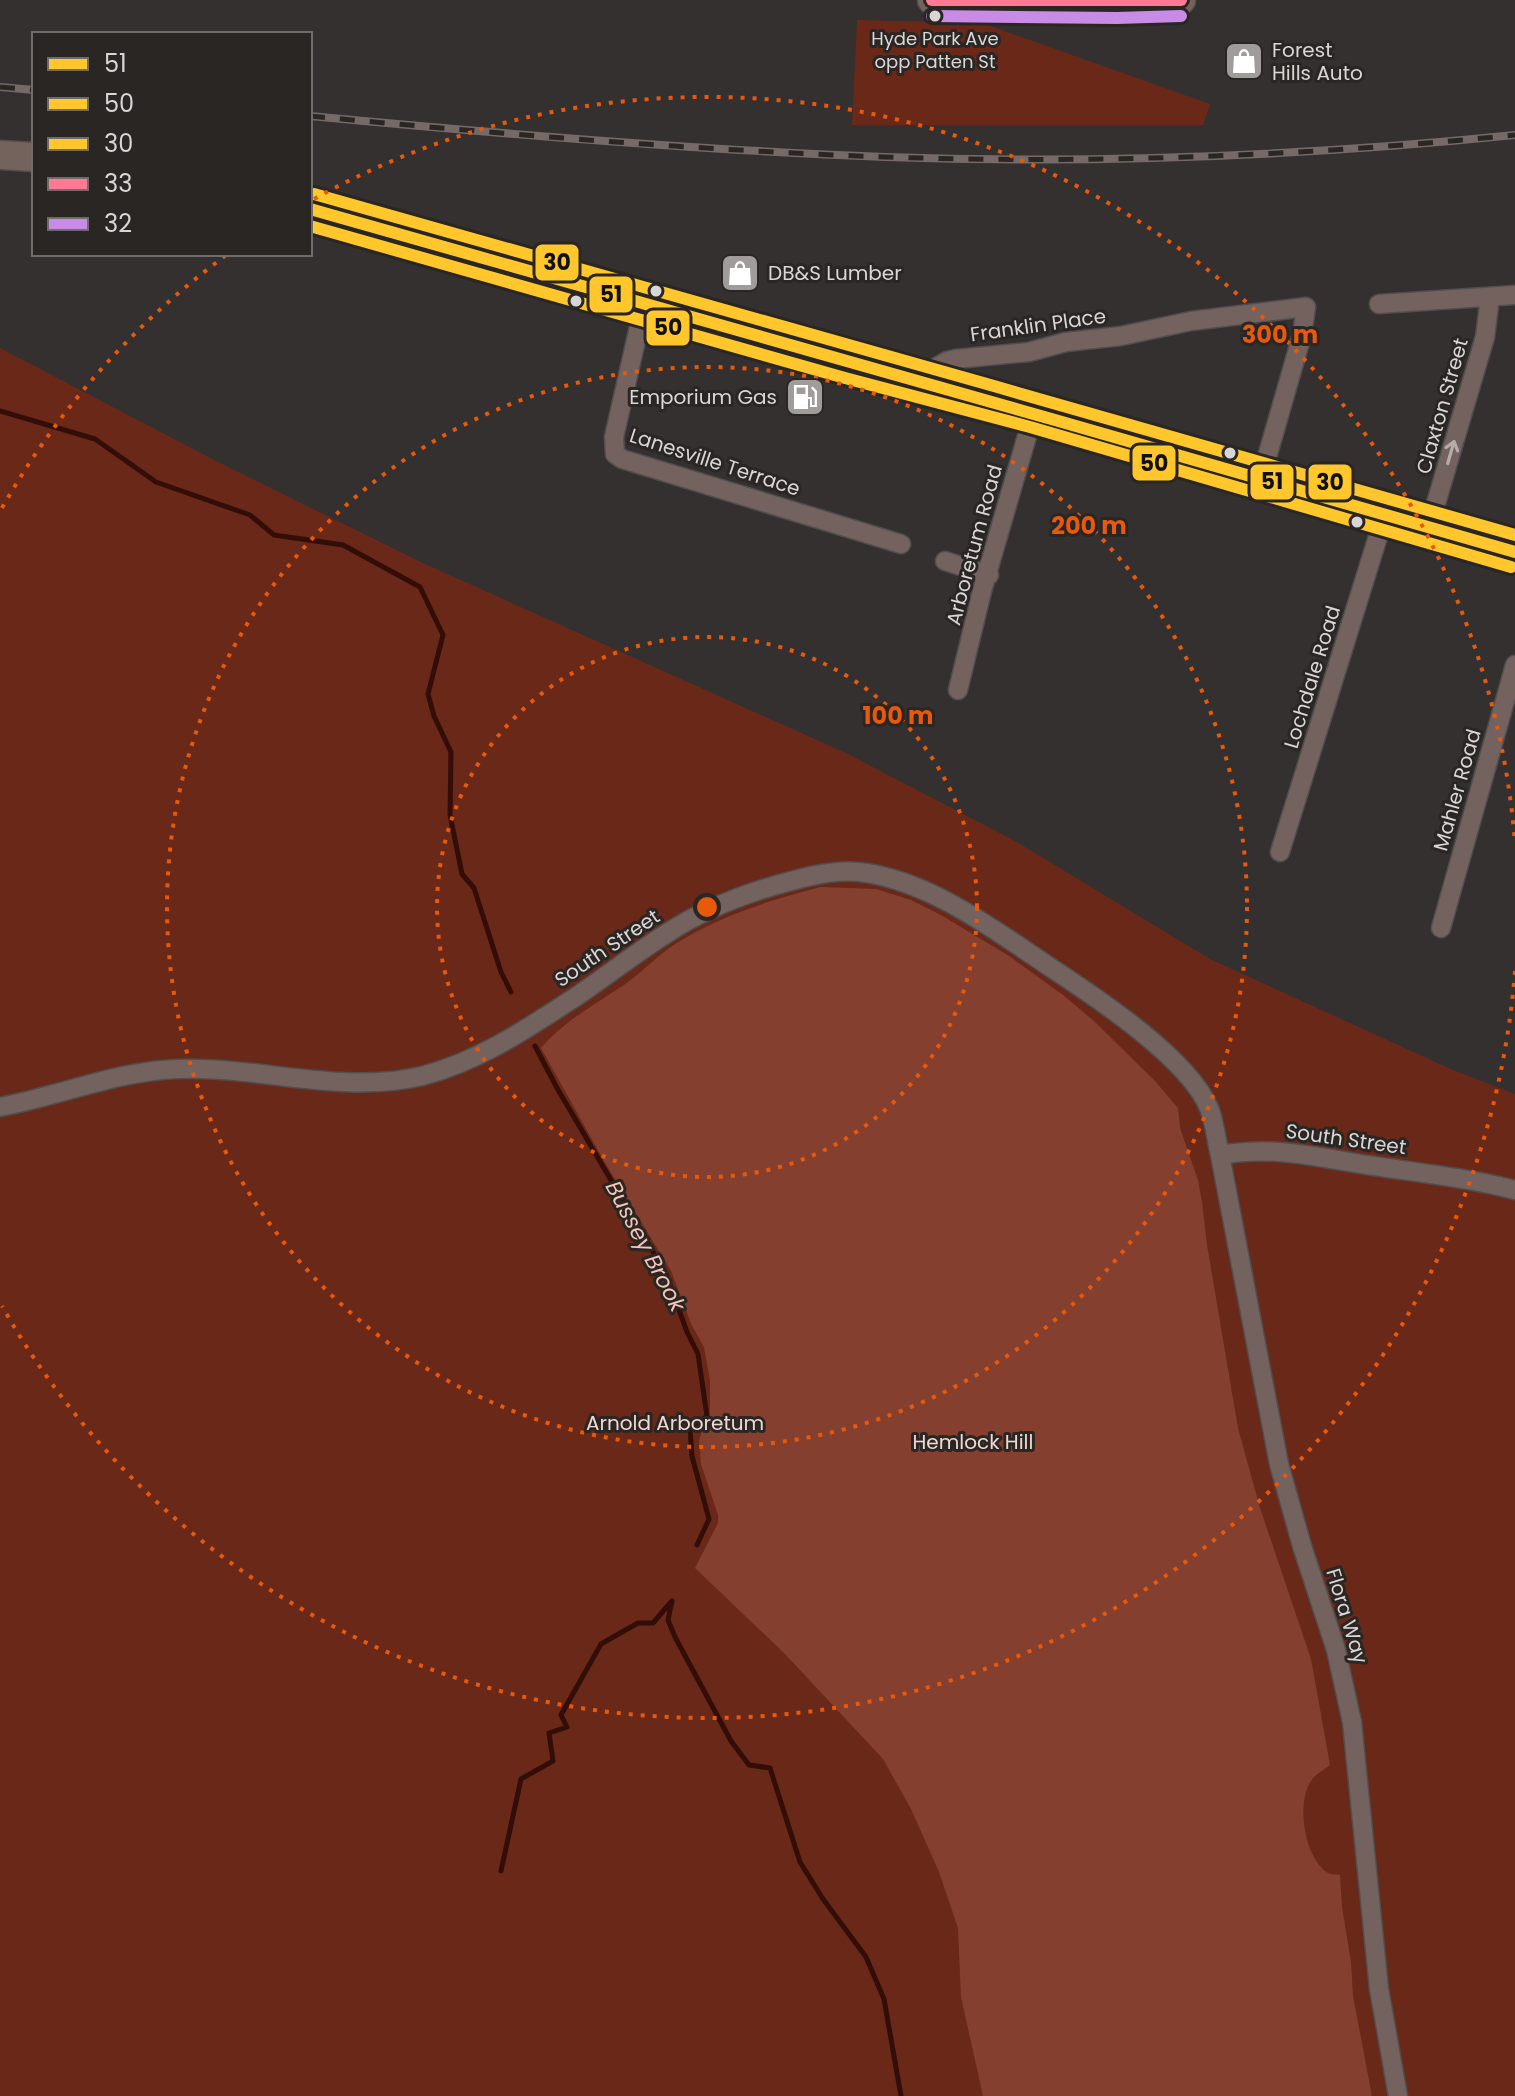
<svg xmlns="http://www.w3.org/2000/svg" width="1515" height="2096" font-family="Poppins,sans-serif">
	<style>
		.green { fill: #6a2819 }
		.forest { fill: #853f2e }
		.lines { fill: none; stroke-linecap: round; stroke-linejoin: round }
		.stream { stroke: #330d07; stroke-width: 5 }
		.street-casing { stroke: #504e4e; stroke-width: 21 }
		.primary-casing { stroke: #504e4e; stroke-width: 31 }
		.street { stroke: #74625e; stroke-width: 18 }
		.primary { stroke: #74625d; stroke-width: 28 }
		.rail-casing { stroke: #756a67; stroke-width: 8 }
		.rail { stroke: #2a2624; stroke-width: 5; stroke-dasharray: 15; stroke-linecap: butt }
		.bus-1-casing { stroke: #2a2624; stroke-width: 18 }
		.bus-2-casing { stroke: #2a2624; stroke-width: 18 }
		.bus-3-casing { stroke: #2a2624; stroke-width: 18 }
		.bus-4-casing { stroke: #2a2624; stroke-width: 18 }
		.bus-5-casing { stroke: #2a2624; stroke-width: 18 }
		.bus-1 { stroke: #ffc72c; stroke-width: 12 }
		.bus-2 { stroke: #ffc72c; stroke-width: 12 }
		.bus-3 { stroke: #ffc72c; stroke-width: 12 }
		.bus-4 { stroke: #fe7a93; stroke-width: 12 }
		.bus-5 { stroke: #ca8be6; stroke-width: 12 }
		.oneway { stroke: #b6adab }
		.ring { fill: none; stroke: #e8590c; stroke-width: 4; stroke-dasharray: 4 8 }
		.bus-dot { fill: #d9d6d5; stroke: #2a2624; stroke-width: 3 }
		.labels { text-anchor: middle; stroke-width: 6; stroke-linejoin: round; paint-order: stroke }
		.bus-label { font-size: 18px; fill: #d9d6d5; stroke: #2a2624 }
		.poi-label { font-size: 20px; fill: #d9d6d5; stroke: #2a2624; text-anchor: start }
		.street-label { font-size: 20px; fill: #d9d6d5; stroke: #2a2624 }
		.park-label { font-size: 20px; fill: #f0d7d1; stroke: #2a2624 }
		.water-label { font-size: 22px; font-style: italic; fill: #f5c5b9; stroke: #2a2624 }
		.centre { fill: #e8590c; stroke: #2a2624; stroke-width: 4 }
		.ring-label { font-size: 24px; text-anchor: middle; font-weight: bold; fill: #e8590c; stroke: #2a2624; stroke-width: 6; stroke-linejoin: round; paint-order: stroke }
		.line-badge { stroke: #2a2624; stroke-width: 3 }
		.pale-badge-label { font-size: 22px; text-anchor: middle; font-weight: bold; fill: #111 }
	</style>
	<rect width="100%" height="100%" fill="#33302f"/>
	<path class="green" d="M857,20L982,23L1210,104L1203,125H852Z
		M0,348L220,463L423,563L846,753L1015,841L1210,959L1453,1070L1515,1094V2096H0Z"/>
	<path class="forest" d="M821,887L876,889L911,900L941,915L1009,956L1063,995L1095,1022L1155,1081L1178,1108L1180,1128L1198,1180L1202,1202L1207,1245L1238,1428L1260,1508L1311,1659L1330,1765C1324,1770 1315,1774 1311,1781C1296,1803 1304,1858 1328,1873C1332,1875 1336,1874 1340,1875L1342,1907L1351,1962L1353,1996L1372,2096H983L961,1997L958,1928L939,1872L911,1809L883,1759L785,1654L695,1568L718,1523V1515L701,1464L699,1441L702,1430L709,1423L710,1407V1380L704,1347L692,1326L671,1271L604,1161L541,1048C563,1022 595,1004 624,985C641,973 655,958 672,946C716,917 770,900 821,887Z"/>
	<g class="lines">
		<path class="stream" d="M0,411L95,439L156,482L250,515L274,535L343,545L420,587L443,635L428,694L434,716L451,752L450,815L462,874L474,888L501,972L511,992
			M535,1046L557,1088L666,1274L687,1332L698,1354L707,1416L690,1429L692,1456L709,1519L697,1545
			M672,1601L668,1620L675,1637L731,1741L749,1765L770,1768L800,1862L823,1899L866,1957L884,1999L901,2096
			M501,1871L521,1779L553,1761L549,1733L567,1727L561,1715L601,1644L638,1623H653L671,1602"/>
		<defs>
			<path id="street" d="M1379,304L1515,295
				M644,305L614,437L615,454L622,459L901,544
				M915,380L947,361L956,359L1029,352L1066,342L1121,336L1191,321L1306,307L1302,335L1261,478
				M1429,527L1485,337L1490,297
				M945,561L989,575
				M958,690L982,591L1034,412
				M1280,852L1385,514
				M1441,928L1515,665
				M0,1107C60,1096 116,1071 178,1069C258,1066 342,1095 422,1076C480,1061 528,1028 577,996C608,975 637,952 669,932C706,908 749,892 791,881C817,874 841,869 867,873C935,884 997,932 1053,969C1097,998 1189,1059 1209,1108C1215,1122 1216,1140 1220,1155C1275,1145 1320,1158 1374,1166C1422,1173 1468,1178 1515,1190
				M1220,1155L1279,1464L1302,1546L1336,1650L1352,1722L1379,1989L1398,2096"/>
			<path id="primary" d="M932,0L1117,2L1181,0
				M0,155L34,157
				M310,209L849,363L1034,412L1515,552"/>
		</defs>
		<use href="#street" class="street-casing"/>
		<use href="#primary" class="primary-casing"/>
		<use href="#street" class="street"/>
		<use href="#primary" class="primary"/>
		<defs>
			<path id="rail" d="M0,87L34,90
				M310,116C501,134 693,150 885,157C1094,164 1306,156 1515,135"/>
		</defs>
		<use href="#rail" class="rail-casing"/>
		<use href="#rail" class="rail"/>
		<defs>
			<path id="bus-1" d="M310,209C712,324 1114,435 1515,552"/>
			<path id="bus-2" d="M310,226L845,378L1030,427L1511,567"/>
			<path id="bus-3" d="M314,194C715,308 1115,419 1515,535"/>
			<path id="bus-4" d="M932,0H1181"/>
			<path id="bus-5" d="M932,16L1117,18L1181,16"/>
		</defs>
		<use href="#bus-1" class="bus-1-casing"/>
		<use href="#bus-2" class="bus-2-casing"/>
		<use href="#bus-3" class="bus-3-casing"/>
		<use href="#bus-4" class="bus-4-casing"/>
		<use href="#bus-5" class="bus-5-casing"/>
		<use href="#bus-1" class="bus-1"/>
		<use href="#bus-2" class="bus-2"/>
		<use href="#bus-3" class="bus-3"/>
		<use href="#bus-4" class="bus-4"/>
		<use href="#bus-5" class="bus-5"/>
	</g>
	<defs><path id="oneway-shaft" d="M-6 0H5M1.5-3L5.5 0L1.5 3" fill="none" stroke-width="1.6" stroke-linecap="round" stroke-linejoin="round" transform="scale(2)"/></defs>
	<use class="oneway" href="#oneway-shaft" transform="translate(1451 452) rotate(-74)"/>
	<g class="ring">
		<circle cx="707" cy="907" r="270"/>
		<circle cx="707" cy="907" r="540"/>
		<path d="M1515 971A810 810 0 0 1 2 1306M2 508A810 810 0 0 1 225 256M314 199A810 810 0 0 1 1515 843"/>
	</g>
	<defs>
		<symbol id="shop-square" viewBox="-11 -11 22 22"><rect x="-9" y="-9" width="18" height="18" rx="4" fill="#9f9c9b" stroke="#2a2624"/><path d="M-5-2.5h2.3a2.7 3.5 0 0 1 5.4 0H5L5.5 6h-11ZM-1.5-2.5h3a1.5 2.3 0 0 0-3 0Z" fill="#fff"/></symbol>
		<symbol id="fuel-square" viewBox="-11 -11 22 22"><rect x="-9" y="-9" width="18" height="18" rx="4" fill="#9f9c9b" stroke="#2a2624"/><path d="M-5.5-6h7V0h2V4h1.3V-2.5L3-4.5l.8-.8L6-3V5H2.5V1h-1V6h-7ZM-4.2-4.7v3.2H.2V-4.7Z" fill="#fff"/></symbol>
	</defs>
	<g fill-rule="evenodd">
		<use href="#shop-square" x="1222" y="39" width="44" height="44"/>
		<use href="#shop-square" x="718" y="251" width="44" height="44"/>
		<use href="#fuel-square" x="783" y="375" width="44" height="44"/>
	</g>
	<g class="bus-dot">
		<circle cx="935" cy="16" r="7"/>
		<circle cx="656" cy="291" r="7"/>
		<circle cx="576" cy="301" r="7"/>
		<circle cx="1230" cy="453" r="7"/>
		<circle cx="1357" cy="522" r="7"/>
	</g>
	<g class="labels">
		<g class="bus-label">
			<text x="935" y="45">Hyde Park Ave<tspan x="935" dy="23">opp Patten St</tspan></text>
		</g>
		<g class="poi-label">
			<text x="1272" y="57">Forest<tspan x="1272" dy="23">Hills Auto</tspan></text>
			<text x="768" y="280">DB&amp;S Lumber</text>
			<text x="777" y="404" text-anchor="end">Emporium Gas</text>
		</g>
		<g class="street-label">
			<text transform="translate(1038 325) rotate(-8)" y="7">Franklin Place</text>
			<text transform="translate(1442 406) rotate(-74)" y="7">Claxton Street</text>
			<text transform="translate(715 462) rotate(18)" y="7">Lanesville Terrace</text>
			<text transform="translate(974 545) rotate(-75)" y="7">Arboretum Road</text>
			<text transform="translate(1312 677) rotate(-73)" y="7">Lochdale Road</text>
			<text transform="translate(1457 790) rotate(-74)" y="7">Mahler Road</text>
			<text transform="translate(607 948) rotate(-34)" y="7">South Street</text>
			<text transform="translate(1346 1139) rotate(8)" y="7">South Street</text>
			<text transform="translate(1347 1616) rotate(73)" y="7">Flora Way</text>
		</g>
		<g class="park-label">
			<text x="675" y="1430">Arnold Arboretum</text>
			<text x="973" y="1449">Hemlock Hill</text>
		</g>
		<g class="water-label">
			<text transform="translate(646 1246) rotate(62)" y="8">Bussey Brook</text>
		</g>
	</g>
	<circle cx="707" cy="907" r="12" class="centre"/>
	<g class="ring-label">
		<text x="1280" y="343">300 m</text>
		<text x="1089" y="534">200 m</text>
		<text x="898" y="724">100 m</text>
	</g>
	<g class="line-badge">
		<rect x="534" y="243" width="46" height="39" rx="8" fill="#ffc72c"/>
		<rect x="588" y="275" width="46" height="39" rx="8" fill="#ffc72c"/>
		<rect x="645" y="309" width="46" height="38" rx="8" fill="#ffc72c"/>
		<rect x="1131" y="444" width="46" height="38" rx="8" fill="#ffc72c"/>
		<rect x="1249" y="463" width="46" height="38" rx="8" fill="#ffc72c"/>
		<rect x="1307" y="463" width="46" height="38" rx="8" fill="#ffc72c"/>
	</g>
	<g class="pale-badge-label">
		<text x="557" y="270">30</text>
		<text x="611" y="302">51</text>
		<text x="668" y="335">50</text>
		<text x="1154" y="471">50</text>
		<text x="1272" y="489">51</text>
		<text x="1330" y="490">30</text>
	</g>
	<rect x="32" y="32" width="280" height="224" fill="#2a2624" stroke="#706c6b" stroke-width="2"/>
	<rect x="48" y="58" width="40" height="12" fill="#ffc72c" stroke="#706c6b" stroke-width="2"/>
	<text x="104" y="72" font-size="24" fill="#d9d6d5">51</text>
	<rect x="48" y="98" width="40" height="12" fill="#ffc72c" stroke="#706c6b" stroke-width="2"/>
	<text x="104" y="112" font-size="24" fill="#d9d6d5">50</text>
	<rect x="48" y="138" width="40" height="12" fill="#ffc72c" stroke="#706c6b" stroke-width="2"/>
	<text x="104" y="152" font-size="24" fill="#d9d6d5">30</text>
	<rect x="48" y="178" width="40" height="12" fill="#fe7a93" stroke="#706c6b" stroke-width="2"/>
	<text x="104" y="192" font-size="24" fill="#d9d6d5">33</text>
	<rect x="48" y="218" width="40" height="12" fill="#ca8be6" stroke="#706c6b" stroke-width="2"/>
	<text x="104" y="232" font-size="24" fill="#d9d6d5">32</text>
</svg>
